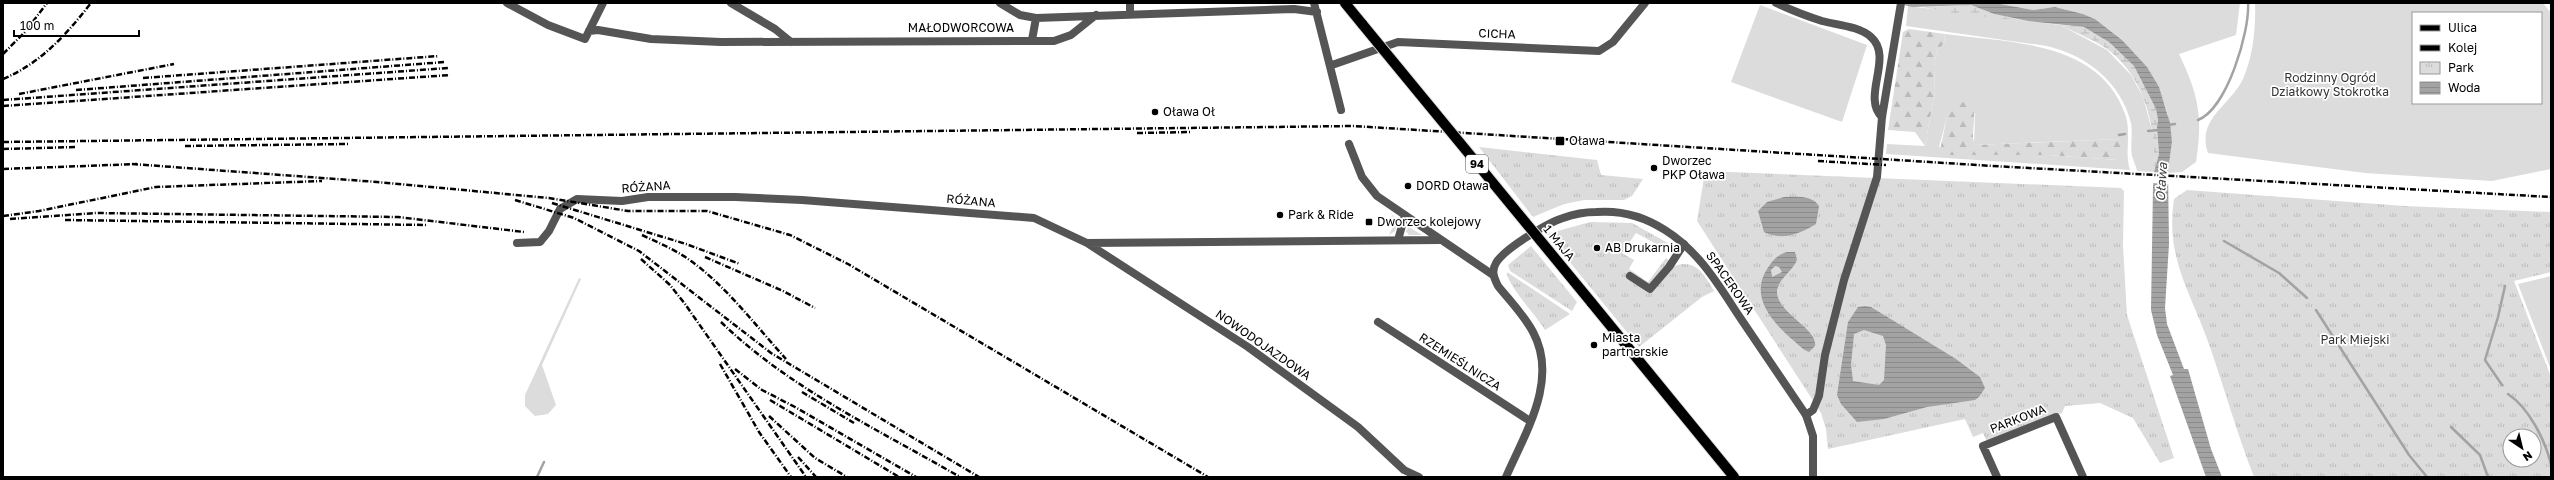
<svg xmlns="http://www.w3.org/2000/svg" width="2554" height="480" font-family="'Golos Text',sans-serif">
	<style>
		.green { fill: #dcdcdc; fill-rule: evenodd }
		.forest { fill: url(#forest-firs) }
		.wetland { fill: url(#wetland-marsh) }
		.park { fill: url(#park-tufts); fill-rule: evenodd }
		.water { fill: url(#water-rules); fill-rule: evenodd }
		.pier { fill: #fff }
		.lines { fill: none; stroke-linecap: round; stroke-linejoin: round }
		.stream { stroke: #a3a3a3; stroke-width: 2.5 }
		.primary-casing { stroke: #dbdbdb; stroke-width: 12 }
		.minor { stroke: #555; stroke-width: 8 }
		.tertiary { stroke: #555; stroke-width: 8 }
		.primary { stroke: #000; stroke-width: 10 }
		.rail { stroke: #000; stroke-width: 2.5; stroke-dasharray: 6 2 1 2; stroke-linecap: butt }
		.primary-bridge-casing { stroke: #dbdbdb; stroke-width: 12; stroke-linecap: butt }
		.primary-bridge { stroke: #000; stroke-width: 10 }
		.poi-dot { fill: #000; stroke: #fff; stroke-width: 1.5 }
		.labels { text-anchor: middle; stroke-width: 3.5; stroke-linejoin: round; paint-order: stroke }
		.shield { fill: #fff; stroke: #4c4c4c; stroke-width: 1 }
		.shield-label { font-size: 11px; font-weight: bold; fill: #000 }
		.street-label { font-size: 12px; fill: #000; stroke: #fff }
		.park-label { font-size: 12px; fill: #333; stroke: #fff }
		.poi-label { font-size: 12px; fill: #000; stroke: #fff; text-anchor: start }
		.water-label { font-size: 13px; font-style: italic; fill: #444; stroke: #fff }
	</style>
	<defs>
		<pattern id="forest-firs" width="22" height="20" patternUnits="userSpaceOnUse"><rect width="22" height="20" fill="#dcdcdc"/><path d="M5 1l3.5 6h-7zM16 11l3.5 6h-7z" fill="#bbb"/></pattern>
		<pattern id="wetland-marsh" width="20" height="14" patternUnits="userSpaceOnUse"><rect width="20" height="14" fill="#dcdcdc"/><path d="M1 5h8M5 5V1M11 12h8M15 12V8" fill="none" stroke="#bbb"/></pattern>
		<pattern id="park-tufts" width="24" height="20" patternUnits="userSpaceOnUse"><rect width="24" height="20" fill="#dcdcdc"/><path d="M3 7l-1-3M5 7V3M7 7l1-3M15 17l-1-3M17 17v-4M19 17l1-3" fill="none" stroke="#bbb"/></pattern>
		<pattern id="water-rules" width="6" height="5" patternUnits="userSpaceOnUse"><rect width="6" height="5" fill="#a3a3a3"/><path d="M0 2.5h6" fill="none" stroke="#8b8b8b"/></pattern>
	</defs>
	<rect width="100%" height="100%" fill="#fff"/>
	<path class="green" d="M1995,3H2240L2236,35L2179,54C2199,96 2203,117 2196,162L2182,172L2168,173L2172,142L2167,111L2158,87L2122,40L2095,19L2083,14L2055,7L2033,10Z
		M2255,3H2543L2551,13V169L2492,181L2365,173L2208,153C2196,119 2230,106 2243,79C2253,57 2256,27 2255,3ZM2413,13H2541V103H2413Z
		M1760,5L1867,45L1842,122L1731,82Z
		M1908,6L2060,25L2107,50L2131,75L2143,97L2155,142L2154,172L2137,171C2136,166 2134,162 2132,156C2130,146 2133,134 2131,123C2121,82 2086,55 2047,46L1906,26Z
		M1945,34C2009,43 2099,40 2125,114C2132,133 2124,152 2130,170L1886,154L1887,144L1925,146L1935,91L1934,67L1937,50L1944,44ZM1975,113L1974,145L2120,139L2118,160L2048,155L1984,154L1939,147L1947,117Z
		M1391,213L1398,222L1395,231L1389,235L1395,222Z
		M1409,227L1422,235H1409L1406,231Z
		M2551,276V370L2518,284Z
		M579,278L581,279L542,365L556,405L548,414L535,416L525,406V395Z"/>
	<path class="forest" d="M1909,29L1945,34L1944,44L1937,50L1934,67L1935,91L1925,146L1915,132L1888,130L1903,32Z
		M1964,102L1971,104C1979,119 1969,130 1975,145L2120,139L2121,158L2118,160L2048,155H1939L1947,117L1953,106Z"/>
	<path class="wetland" d="M1971,5L1994,14L2031,22L1946,12L1922,7Z
		M2060,25L2084,27L2097,34L2109,42L2134,66L2156,109L2158,120L2157,127L2159,154L2154,172C2156,129 2146,81 2111,52C2096,40 2077,34 2060,25Z"/>
	<path class="park" d="M1479,147L1597,160L1601,175L1643,179L1632,196L1624,200H1584L1564,204L1533,217Z
		M1705,171L2121,188L2124,191L2123,246L2127,315L2174,458L2160,463L2133,418L2100,403L2065,406L2062,413L1987,442L1983,433L1973,437L1965,419L1828,449L1826,429L1821,413L1697,221Z
		M2187,190L2404,206L2551,212V272L2514,281L2551,377V477H2254C2237,434 2225,390 2210,347C2191,292 2165,259 2174,199ZM2510,436H2534V460H2510Z
		M1590,222L1632,223L1668,243L1669,251L1636,233L1622,253L1634,260L1629,269L1648,282L1666,258L1675,266C1696,258 1705,276 1714,291L1702,297L1639,347L1547,234Z
		M1531,246L1577,302L1572,311L1510,271L1508,265Z
		M1507,272L1570,314L1545,330C1538,318 1505,282 1507,272Z"/>
	<path class="water" d="M1896,3H1995L2033,10L2055,7L2083,14L2095,19L2122,40L2147,67L2159,87L2170,123L2172,142L2168,172L2169,244L2165,308L2167,324L2184,369H2188L2211,449L2222,477H2206L2170,376L2173,375L2157,335L2151,310L2153,187L2154,172L2159,154L2157,127L2158,120L2156,109L2134,66L2109,42L2084,27L2028,21L1994,14L1971,5L1912,7Z
		M1784,197C1796,197 1812,195 1819,206L1816,224C1800,234 1782,241 1764,232L1758,211L1767,202Z
		M1787,252H1795L1797,260C1793,271 1778,279 1777,291C1776,313 1818,328 1815,346L1809,352C1803,350 1799,345 1794,341C1773,323 1749,297 1767,269C1773,260 1777,255 1787,252ZM1775,266L1779,267L1782,272L1772,277L1771,270Z
		M1865,306L1871,307L1956,359L1980,377L1985,388L1979,397L1975,400L1927,407L1884,419L1857,422L1841,404L1837,395L1848,322L1858,307ZM1864,330L1883,336L1886,345L1884,380L1879,385L1853,381L1851,365L1854,334Z"/>
	<path class="pier" d="M2152,172L2170,173V184L2151,183Z"/>
	<g class="lines">
		<path class="stream" d="M2198,120C2227,109 2250,31 2248,3
			M2168,125L2175,124
			M2148,131L2159,130
			M2119,135L2125,134
			M2224,241L2279,273L2307,298
			M2316,310L2409,455L2427,477
			M2502,385L2485,360L2498,317L2505,286
			M2508,394C2529,408 2545,440 2551,464
			M2451,427L2480,455L2488,477
			M537,477L544,462"/>
		<defs>
			<path id="primary" d="M1345,3L1363,25
				M1591,302L1734,477"/>
		</defs>
		<use href="#primary" class="primary-casing"/>
		<path class="minor" d="M507,3L548,25L585,39L603,3
			M731,3L775,29L791,42
			M1000,3L1020,15L1036,18
			M1130,3V14
			M1314,3L1341,110
			M1776,3C1791,10 1806,16 1822,21C1837,25 1859,26 1871,37C1894,57 1861,97 1882,117
			M589,31L598,30L651,39L721,42L1054,41L1071,35L1096,15
			M1032,40L1036,18L1294,9L1317,12
			M1332,65L1398,42L1599,51L1613,42L1645,3
			M1349,144L1362,177L1377,196L1493,275
			M1398,240L1405,215
			M517,243L540,242L549,231L560,209L577,199L622,201L648,197H735L802,200L1034,218L1087,243L1440,240
			M1087,243L1248,347L1358,427L1404,470L1419,477
			M1630,276L1650,289L1669,267L1684,244
			M1378,322L1530,421
			M1806,415L1813,410L1819,396L1825,355L1844,280L1877,177L1882,117L1901,3
			M1997,477L1983,446L2056,417L2083,477"/>
		<path class="tertiary" d="M1506,477C1525,433 1559,380 1533,332C1524,315 1510,301 1498,286C1494,278 1491,271 1496,263C1504,249 1547,223 1563,218C1574,214 1585,212 1596,212C1621,210 1645,217 1665,230C1700,252 1719,286 1741,319C1763,351 1784,383 1806,415L1813,436V477"/>
		<use href="#primary" class="primary"/>
		<path class="rail" d="M3,54L25,32L47,3
			M143,78L439,56
			M3,79C41,63 66,35 91,3
			M76,90L445,62
			M19,94L174,64
			M3,100L448,68
			M3,106L450,75
			M1137,133L1191,132
			M3,142L1353,126L1993,166L2551,197
			M185,146L349,144
			M3,149L77,147
			M1818,161L1886,165
			M132,164L377,182L549,198L628,211H707L790,235L848,264L1208,477
			M3,169L137,164
			M515,200L574,218L639,251L771,353L979,477
			M552,203L686,244L740,264
			M3,216L39,211L156,187L322,181
			M10,219L96,213L398,217L524,232
			M65,220L427,225
			M642,235C659,243 676,250 691,261C727,287 756,326 786,359
			M705,257L783,291L815,308
			M641,259L670,285L685,304L806,477
			M721,322C789,388 879,430 960,477
			M720,364L759,432L791,477
			M735,369L762,390L795,407L916,477
			M802,392L854,423
			M770,400L899,477
			M769,416L815,458L847,477
			M798,457L816,477"/>
		<defs>
			<path id="primary-bridge" d="M1363,25L1591,302"/>
		</defs>
		<use href="#primary-bridge" class="primary-bridge-casing"/>
		<use href="#primary-bridge" class="primary-bridge"/>
	</g>
	<g class="poi-dot">
		<circle cx="1155" cy="112" r="4"/>
		<rect x="1555" y="136" width="10" height="10" rx="2"/>
		<circle cx="1654" cy="168" r="4"/>
		<circle cx="1408" cy="186" r="4"/>
		<circle cx="1280" cy="215" r="4"/>
		<rect x="1365" y="218" width="8" height="8" rx="2"/>
		<circle cx="1597" cy="248" r="4"/>
		<circle cx="1594" cy="345" r="4"/>
	</g>
	<g class="labels">
		<rect class="shield" x="1466" y="155" width="22" height="18" rx="3"/>
		<g class="shield-label">
			<text x="1477" y="168">94</text>
		</g>
		<g class="street-label">
			<text x="961" y="32">MAŁODWORCOWA</text>
			<text transform="translate(1497 34) rotate(2)" y="4">CICHA</text>
			<text transform="translate(646 187) rotate(-4)" y="4">RÓŻANA</text>
			<text transform="translate(971 201) rotate(5)" y="4">RÓŻANA</text>
			<text transform="translate(1559 243) rotate(51)" y="4">1 MAJA</text>
			<text transform="translate(1730 283) rotate(55)" y="4">SPACEROWA</text>
			<text transform="translate(1263 345) rotate(35)" y="4">NOWODOJAZDOWA</text>
			<text transform="translate(1460 362) rotate(33)" y="4">RZEMIEŚLNICZA</text>
			<text transform="translate(2018 419) rotate(-21)" y="4">PARKOWA</text>
		</g>
		<g class="park-label">
			<text x="2330" y="82">Rodzinny Ogród<tspan x="2330" dy="14">Działkowy Stokrotka</tspan></text>
			<text x="2355" y="344">Park Miejski</text>
		</g>
		<g class="poi-label">
			<text x="1163" y="116">Oława Oł</text>
			<text x="1569" y="145">Oława</text>
			<text x="1662" y="165">Dworzec<tspan x="1662" dy="14">PKP Oława</tspan></text>
			<text x="1416" y="190">DORD Oława</text>
			<text x="1288" y="219">Park &amp; Ride</text>
			<text x="1377" y="226">Dworzec kolejowy</text>
			<text x="1605" y="252">AB Drukarnia</text>
			<text x="1602" y="342">Miasta<tspan x="1602" dy="14">partnerskie</tspan></text>
		</g>
		<g class="water-label">
			<text transform="translate(2161 182) rotate(-86)" y="5">Oława</text>
		</g>
	</g>
	<rect width="2554" height="480" fill="none" stroke="#000000" stroke-width="8"/>
	<rect x="2412" y="12" width="130" height="92" fill="#ffffff" stroke="#999999"/>
	<rect x="2420" y="25" width="20" height="6" fill="#000000" stroke="#999999"/>
	<text x="2448" y="32" font-size="12" fill="#000000">Ulica</text>
	<rect x="2420" y="45" width="20" height="6" fill="#000000" stroke="#999999"/>
	<text x="2448" y="52" font-size="12" fill="#000000">Kolej</text>
	<rect x="2420" y="62" width="20" height="12" fill="url(#park-tufts)" stroke="#999999"/>
	<text x="2448" y="72" font-size="12" fill="#000000">Park</text>
	<rect x="2420" y="82" width="20" height="12" fill="url(#water-rules)" stroke="#999999"/>
	<text x="2448" y="92" font-size="12" fill="#000000">Woda</text>
	<g transform="translate(2522 448) rotate(145)"><circle r="19" fill="#ffffff" stroke="#999999"/>
	<path d="M0-3L7 15L0 10L-7 15Z" fill="#000000"/>
	<text y="-6" font-size="11" font-weight="bold" text-anchor="middle" fill="#000000">N</text>
	</g>
	<path d="M14 30v6h125v-6" fill="none" stroke="#000000" stroke-width="2"/>
	<text x="20" y="30" font-size="12" fill="#000000" stroke="#ffffff" stroke-width="3" paint-order="stroke">100 m</text>
</svg>
